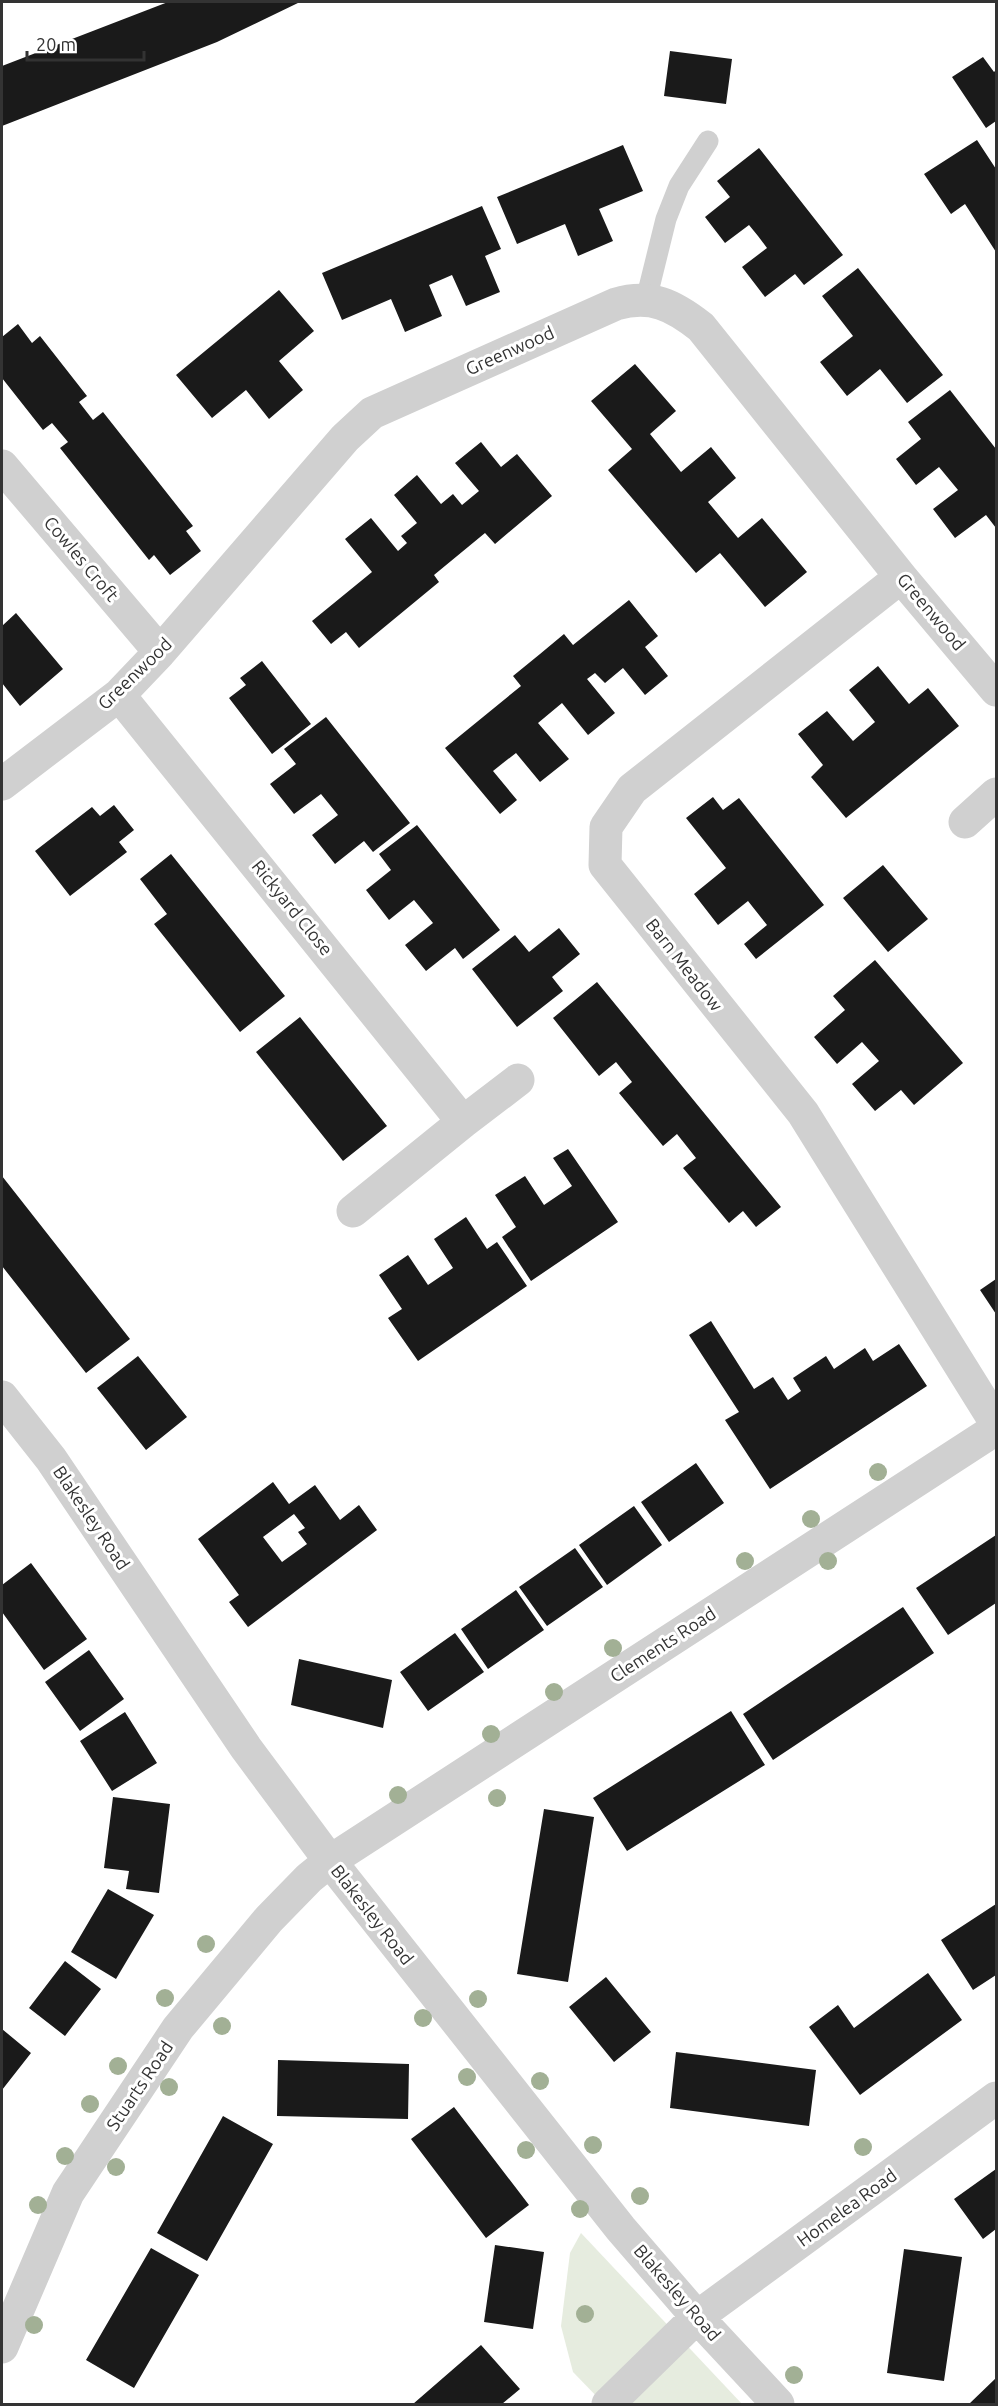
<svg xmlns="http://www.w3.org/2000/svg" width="998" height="2406" font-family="Ubuntu,sans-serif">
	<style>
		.green { fill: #e6ecdf }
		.building { fill: #1a1a1a; fill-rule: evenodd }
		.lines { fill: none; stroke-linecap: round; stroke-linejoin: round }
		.service { stroke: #d0d0d0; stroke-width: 21 }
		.minor { stroke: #d0d0d0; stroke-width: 33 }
		.tree { fill: #a2b095 }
		.labels { text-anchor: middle; stroke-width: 6; stroke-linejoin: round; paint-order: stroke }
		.street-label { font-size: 18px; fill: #333; stroke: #fff }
	</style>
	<rect width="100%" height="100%" fill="#fff"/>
	<path class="green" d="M581,2233L742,2404H604L573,2372L561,2326L570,2253Z"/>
	<path class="building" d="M168,2H300L217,42L2,126V66Z
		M670,51L732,59L726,104L664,96Z
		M983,57L994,72L996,70V121L986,128L952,77Z
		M977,140L996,169V252L965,204L951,214L924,174Z
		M623,145L643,191L599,209L613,241L578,256L565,224L517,244L497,197Z
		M759,148L843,255L804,285L795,274L765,297L742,267L767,248L758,236L749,225L725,243L705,217L730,197L717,181Z
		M482,206L501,249L485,256L500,292L466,306L452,275L429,285L442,316L405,332L391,299L342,320L322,273Z
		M858,268L943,375L907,403L880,369L847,396L820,362L853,336L822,296Z
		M279,290L314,331L279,361L303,390L269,419L246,390L212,418L176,375Z
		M18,324L32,343L40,336L87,396L79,402L93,420L103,412L193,526L186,531L201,551L170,575L154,555L149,560L60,448L68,442L52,423L43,430L2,378V337Z
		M635,364L676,411L650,434L681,472L711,447L736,478L708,502L738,538L762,518L807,572L765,607L720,553L696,573L608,470L632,449L591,401Z
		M950,390L996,449V528L986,515L955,538L933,509L958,490L939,467L916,485L896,459L921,439L908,422Z
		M481,442L501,467L517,454L552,496L495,544L485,533L434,575L439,582L359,648L346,632L331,644L312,621L372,572L345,539L371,518L398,551L407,543L401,536L417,523L394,495L417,475L441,504L453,494L462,505L479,491L455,463Z
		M629,600L658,636L645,647L668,676L645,695L623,668L605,683L595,673L587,679L615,713L588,735L562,703L538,723L569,759L540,782L516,753L503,763L493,771L517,800L500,814L445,748L521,686L513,676L540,654L564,634L573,645Z
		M16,613L63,669L20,706L2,683V626Z
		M262,661L311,724L272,754L229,698L246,685L240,678Z
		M878,666L909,704L928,688L959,726L846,818L811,777L823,765L798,734L827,711L853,741L875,722L849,690Z
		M326,717L410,823L373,852L364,841L335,864L312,835L338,815L321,794L294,814L270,784L296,764L284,749Z
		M713,797L723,810L739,798L824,905L756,959L744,944L767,925L748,901L718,925L694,894L726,868L686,818Z
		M114,805L134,830L119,842L127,852L70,896L35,851L92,807L100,816Z
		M417,825L500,930L463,959L455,948L426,971L405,945L433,923L414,900L389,920L366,890L391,870L379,854Z
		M171,854L285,996L240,1032L154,924L167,914L140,879Z
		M883,865L928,919L888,952L843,898Z
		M559,928L580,954L552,977L563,991L517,1027L472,969L515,935L529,952Z
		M875,960L963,1063L914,1105L901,1090L875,1111L852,1084L879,1061L862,1042L837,1064L814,1037L845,1010L833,996Z
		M597,982L781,1207L756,1227L743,1211L729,1223L683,1168L696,1158L677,1134L663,1146L619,1093L632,1082L616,1062L599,1076L553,1018Z
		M300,1017L387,1126L343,1161L256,1052Z
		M568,1149L618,1222L531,1281L502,1237L516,1227L495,1195L525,1176L544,1205L572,1186L553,1158Z
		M2,1176L130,1339L86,1373L2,1266Z
		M466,1217L487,1249L497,1242L527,1286L418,1361L388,1318L402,1309L379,1275L408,1255L428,1285L453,1268L434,1239Z
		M996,1279V1314L980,1290Z
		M711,1321L754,1389L773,1377L788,1400L801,1391L793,1378L826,1356L834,1369L865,1348L873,1361L899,1344L927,1386L770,1489L725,1420L739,1412L689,1335Z
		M138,1356L187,1417L146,1450L97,1388Z
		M696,1463L724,1503L669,1542L641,1502Z
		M273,1482L289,1504L315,1485L340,1520L359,1505L377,1530L248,1627L229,1602L239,1595L198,1539ZM294,1514L305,1528L298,1532L307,1544L282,1562L263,1537Z
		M634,1506L662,1545L607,1585L579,1545Z
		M996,1535V1603L948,1635L916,1588Z
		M575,1548L603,1587L547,1626L519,1587Z
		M31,1563L87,1639L44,1670L2,1612V1585Z
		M516,1590L544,1630L488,1669L461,1629Z
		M903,1607L934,1653L773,1760L743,1714Z
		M455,1633L484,1672L428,1711L400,1672Z
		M89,1650L124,1699L80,1731L45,1682Z
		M299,1659L392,1680L383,1728L291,1705Z
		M731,1711L765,1765L627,1851L593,1798Z
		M125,1712L157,1763L112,1791L80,1741Z
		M113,1797L170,1804L159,1893L126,1889L129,1871L104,1868Z
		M544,1809L594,1817L568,1982L517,1974Z
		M108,1889L154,1915L116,1979L71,1952Z
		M996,1904V1975L973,1990L941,1940Z
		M65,1961L101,1989L65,2036L29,2008Z
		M928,1973L962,2020L860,2095L809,2027L838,2005L854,2028Z
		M606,1977L651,2032L614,2062L569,2007Z
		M2,2029L31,2053L2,2090Z
		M676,2052L816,2070L809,2126L670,2108Z
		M278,2060L409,2064L408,2119L277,2116Z
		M454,2107L529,2205L486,2238L411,2139Z
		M223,2116L273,2144L207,2261L157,2233Z
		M996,2169V2229L983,2239L954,2199Z
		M495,2245L544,2252L533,2329L484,2322Z
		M151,2248L199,2275L134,2388L86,2360Z
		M904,2249L962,2257L944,2381L887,2373Z
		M481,2345L520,2389L502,2404H413Z
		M996,2378V2404H969Z"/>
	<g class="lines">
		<path class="service" d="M646,300L666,219L679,186L708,141"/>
		<path class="minor" d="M2,466L160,652
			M901,577L632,789L606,827L605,865L803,1113L996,1423
			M119,695L463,1122L353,1211
			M2,784L119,695L160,652L345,438L372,413L616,304C651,294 673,305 701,327L901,577L996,690
			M965,822L996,794
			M463,1122L518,1080
			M2,1397L51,1459L246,1748L330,1861L621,2229L697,2317L778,2404
			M2,2347L68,2193L178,2028L269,1919L309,1878L330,1861L996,1429
			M608,2404L697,2317L996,2098"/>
	</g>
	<g class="tree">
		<circle cx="878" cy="1472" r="9"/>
		<circle cx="811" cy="1519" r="9"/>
		<circle cx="745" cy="1561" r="9"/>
		<circle cx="828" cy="1561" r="9"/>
		<circle cx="613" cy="1648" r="9"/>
		<circle cx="554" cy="1692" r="9"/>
		<circle cx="491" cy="1734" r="9"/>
		<circle cx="398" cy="1795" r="9"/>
		<circle cx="497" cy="1798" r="9"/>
		<circle cx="206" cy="1944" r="9"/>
		<circle cx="165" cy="1998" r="9"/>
		<circle cx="478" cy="1999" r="9"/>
		<circle cx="423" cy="2018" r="9"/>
		<circle cx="222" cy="2026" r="9"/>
		<circle cx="118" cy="2066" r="9"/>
		<circle cx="467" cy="2077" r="9"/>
		<circle cx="540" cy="2081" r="9"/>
		<circle cx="169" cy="2087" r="9"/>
		<circle cx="90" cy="2104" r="9"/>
		<circle cx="593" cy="2145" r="9"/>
		<circle cx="863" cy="2147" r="9"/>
		<circle cx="526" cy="2150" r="9"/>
		<circle cx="65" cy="2156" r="9"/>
		<circle cx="116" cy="2167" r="9"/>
		<circle cx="640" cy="2196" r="9"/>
		<circle cx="38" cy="2205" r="9"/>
		<circle cx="580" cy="2209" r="9"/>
		<circle cx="585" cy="2314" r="9"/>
		<circle cx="34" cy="2325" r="9"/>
		<circle cx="794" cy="2375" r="9"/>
	</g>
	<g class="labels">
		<g class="street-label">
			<text transform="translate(510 351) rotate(-24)" y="6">Greenwood</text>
			<text transform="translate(81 559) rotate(50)" y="6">Cowles Croft</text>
			<text transform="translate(931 612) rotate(50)" y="6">Greenwood</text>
			<text transform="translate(135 674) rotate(-44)" y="6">Greenwood</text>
			<text transform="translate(292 908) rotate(51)" y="6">Rickyard Close</text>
			<text transform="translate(684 965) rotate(52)" y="6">Barn Meadow</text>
			<text transform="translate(91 1518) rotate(56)" y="6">Blakesley Road</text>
			<text transform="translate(663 1645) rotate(-33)" y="6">Clements Road</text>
			<text transform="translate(372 1915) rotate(52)" y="6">Blakesley Road</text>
			<text transform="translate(140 2086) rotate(-56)" y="6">Stuarts Road</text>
			<text transform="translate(847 2208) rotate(-36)" y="6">Homelea Road</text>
			<text transform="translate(677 2293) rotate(49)" y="6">Blakesley Road</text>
		</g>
	</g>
	<rect width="998" height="2406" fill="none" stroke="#333333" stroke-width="6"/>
	<path d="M27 51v9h117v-9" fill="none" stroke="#333333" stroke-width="3"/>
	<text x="36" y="51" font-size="18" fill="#333333" stroke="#ffffff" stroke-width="4.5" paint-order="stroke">20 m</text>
</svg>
